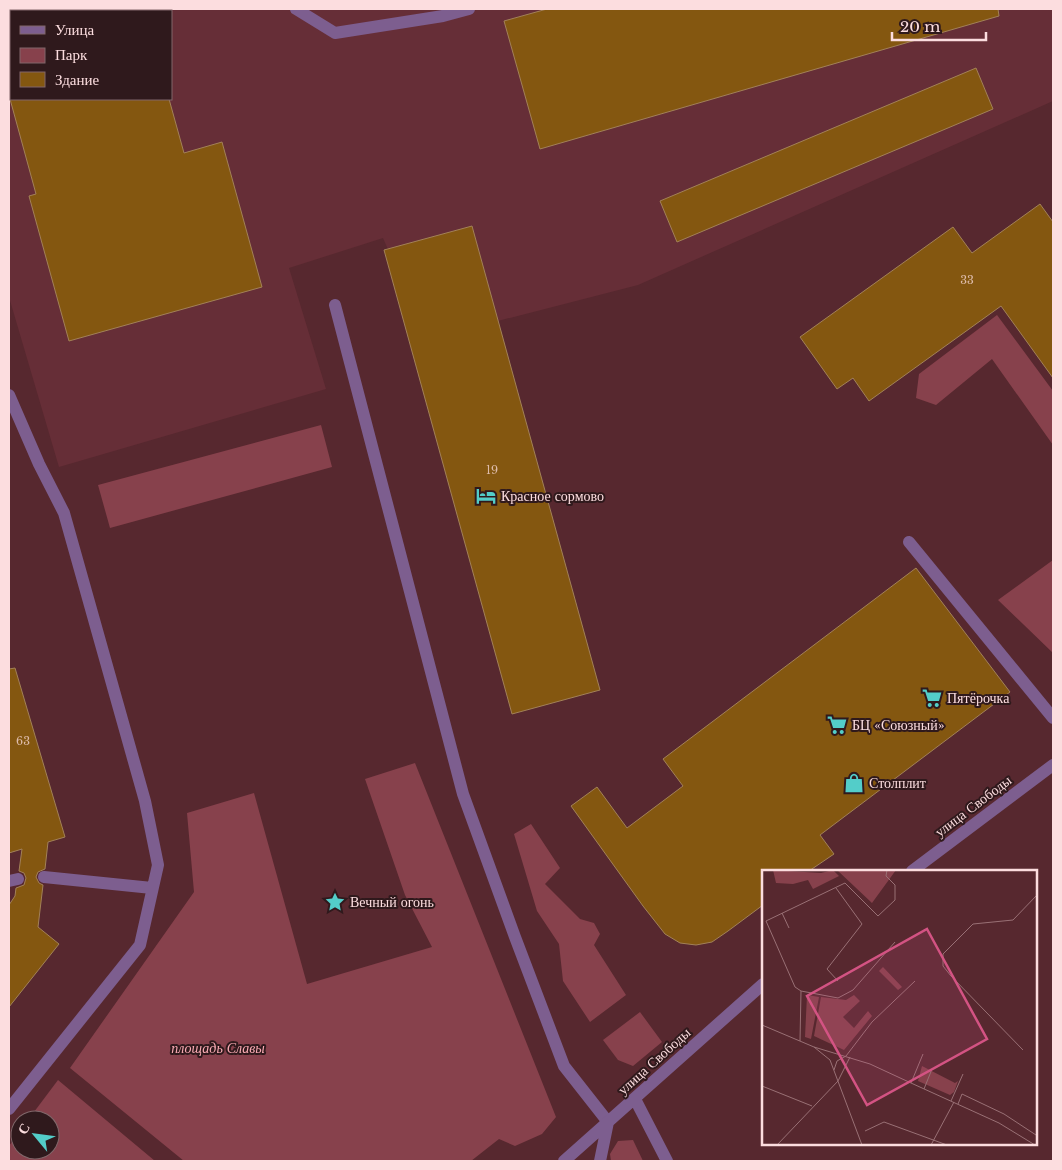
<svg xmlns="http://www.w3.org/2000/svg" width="1062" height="1170" font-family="'Libre Baskerville',serif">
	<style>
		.built { fill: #662e37; fill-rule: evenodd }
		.green { fill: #87414c }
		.building { fill: #845710; stroke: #a28158 }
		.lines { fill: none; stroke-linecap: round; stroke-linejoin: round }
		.lane { stroke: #7d5e8f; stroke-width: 12 }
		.street { stroke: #7d5e8f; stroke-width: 12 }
		.labels { text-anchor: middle; stroke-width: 4; stroke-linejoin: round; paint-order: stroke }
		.number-label { font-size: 11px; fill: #debcab }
		.poi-label { font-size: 14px; fill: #fcdddf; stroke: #2f191c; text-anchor: start }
		.street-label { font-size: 14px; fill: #fcdddf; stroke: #2f191c }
		.park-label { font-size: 14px; font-style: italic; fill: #fbacb5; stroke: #2f191c }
		.inset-road { fill: none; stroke: #997075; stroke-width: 1 }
		.view { fill: #d35383; fill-opacity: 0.15; stroke: #d35383; stroke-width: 2.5 }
		.inset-edge { fill: none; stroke: #fcdddf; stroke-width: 2.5 }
	</style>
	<rect width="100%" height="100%" fill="#57282f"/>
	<path class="built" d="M9,9H1053V101L638,285L490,323L390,254L383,238L289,268L326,389L59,467L9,297ZM11,11H171V99H11Z"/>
	<path class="green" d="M997,315L1053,391V445L992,359L936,405L916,398L919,374Z
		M321,425L332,467L110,528L98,485Z
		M1053,560V653L998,600Z
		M415,763L556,1117L542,1134L515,1146L499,1139L471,1161H184L70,1068L194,892L187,813L254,793L307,984L432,947L405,895L365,779Z
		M531,824L560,868L545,884L580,919L594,923L600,934L594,945L626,995L590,1022L563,981L559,944L537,911L514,834Z
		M640,1012L662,1042L633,1066L618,1060L603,1040Z
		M58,1080L155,1161H9V1146L20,1131V1150H50V1120H28Z
		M633,1140L643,1161H611L610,1154L618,1141Z"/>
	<path class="building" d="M547,9H998L999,16L540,149L504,21Z
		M976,68L993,109L677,242L660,201Z
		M10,99H169L184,153L222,142L262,287L69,341L29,196L36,194Z
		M1040,204L1053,222V378L1001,306L869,401L853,378L837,389L800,337L953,227L972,253Z
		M472,226L600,690L512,714L384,250Z
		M916,568L1010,692L820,835L834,854L809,871H763V905L728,931L712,942L696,945L680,943L665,934L643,906L571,806L597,787L627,828L683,786L663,759Z
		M15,668L65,837L48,842L45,869L38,872L36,877L39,883L43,885L38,927L59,944L9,1007V905L15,896L16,888L24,885L26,878L24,873L19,871L22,849L9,853V669Z"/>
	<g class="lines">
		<path class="lane" d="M296,9L335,33L443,16L469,9
			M335,305L463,794L515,937L564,1066L608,1122
			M9,395L39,464L64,513L145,801L158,865L140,945L9,1109
			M909,542L1053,718
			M44,877L152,888
			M9,881L18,879"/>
		<path class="street" d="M912,871L1053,765
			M635,1099L667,1161
			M564,1161L763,984
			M600,1161L608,1122"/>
	</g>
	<defs>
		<symbol id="hotel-bare" viewBox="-9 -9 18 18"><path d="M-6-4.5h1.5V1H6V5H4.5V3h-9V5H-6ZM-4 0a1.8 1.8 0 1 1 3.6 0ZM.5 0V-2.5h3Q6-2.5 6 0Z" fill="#53cdc9" stroke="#2f191c" stroke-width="2.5" paint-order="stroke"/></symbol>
		<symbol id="supermarket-bare" viewBox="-9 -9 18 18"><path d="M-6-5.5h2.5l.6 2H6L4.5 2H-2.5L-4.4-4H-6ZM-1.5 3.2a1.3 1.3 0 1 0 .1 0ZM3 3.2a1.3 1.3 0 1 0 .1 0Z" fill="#53cdc9" stroke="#2f191c" stroke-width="2.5" paint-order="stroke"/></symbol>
		<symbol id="shop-bare" viewBox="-9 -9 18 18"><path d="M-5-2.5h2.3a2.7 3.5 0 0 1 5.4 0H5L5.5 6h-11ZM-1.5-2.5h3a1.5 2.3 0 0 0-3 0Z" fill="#53cdc9" stroke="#2f191c" stroke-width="2.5" paint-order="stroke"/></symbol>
		<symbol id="sight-bare" viewBox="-9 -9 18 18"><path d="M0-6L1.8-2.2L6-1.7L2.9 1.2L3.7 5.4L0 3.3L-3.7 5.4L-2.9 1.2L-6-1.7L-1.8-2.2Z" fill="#53cdc9" stroke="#2f191c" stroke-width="2.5" paint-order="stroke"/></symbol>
	</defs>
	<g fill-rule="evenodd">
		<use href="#hotel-bare" x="472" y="482" width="28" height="28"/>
		<use href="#supermarket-bare" x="918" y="684" width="28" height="28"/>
		<use href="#supermarket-bare" x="823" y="711" width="28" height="28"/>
		<use href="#shop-bare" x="840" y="769" width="28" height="28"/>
		<use href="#sight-bare" x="321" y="888" width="28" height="28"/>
	</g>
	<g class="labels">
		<g class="number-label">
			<text x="967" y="284">33</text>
			<text x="492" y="474">19</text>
			<text x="23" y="745">63</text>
		</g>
		<g class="poi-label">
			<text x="501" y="501">Красное сормово</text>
			<text x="947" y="703">Пятёрочка</text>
			<text x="852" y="730">БЦ «Союзный»</text>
			<text x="869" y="788">Столплит</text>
			<text x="350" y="907">Вечный огонь</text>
		</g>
		<g class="street-label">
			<text transform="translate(973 806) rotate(-37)" y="5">улица Свободы</text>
			<text transform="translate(654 1061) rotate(-42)" y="5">улица Свободы</text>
		</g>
		<g class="park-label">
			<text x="218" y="1053">площадь Славы</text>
		</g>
	</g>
	<g transform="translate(762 870)">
		<rect width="275" height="275" fill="#57282f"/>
		<path d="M11,0L59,3L71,0L77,6L51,19L46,10L31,14L14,13ZM75,0H134L110,33ZM121,97L140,117L136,120L117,101ZM45,125L57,127L49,169L43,167ZM92,125L98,131L81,147L92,158L106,141L110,146L82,180L52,166L59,127L84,130ZM160,196L193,213L196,211L192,222L188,225L156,211Z" fill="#87414c"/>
		<path class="inset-road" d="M125,0L124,6L133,15V30L116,46L83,13L4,51L33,117L39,121L76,128L91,120L133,72M74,18L100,54L65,99L76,111M20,43L27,58M0,155L52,177L68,190L100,275M38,171L39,121M52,177L108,194L149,213L237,253L273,275M261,180L189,106L181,96V84L211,54L251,50L275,25M72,200L75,191L84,186L110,152L153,111M149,213L161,184M0,216L50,236M162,219L170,199M189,231L201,204M196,234L200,224L242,244L274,265M103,261L122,252L185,275M15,275L76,211L88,187M169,275L192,232"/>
		<path class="view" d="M165,59L225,169L105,235L45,126Z"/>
		<rect width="275" height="275" class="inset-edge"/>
	</g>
	<rect width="1062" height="1170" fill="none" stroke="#fcdddf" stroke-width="20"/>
	<rect x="10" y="10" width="162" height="90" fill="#2f191c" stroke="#81676a"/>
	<rect x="20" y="26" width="25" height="8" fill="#7d5e8f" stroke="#81676a"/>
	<text x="55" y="35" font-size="15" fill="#fcdddf">Улица</text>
	<rect x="20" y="48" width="25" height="15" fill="#87414c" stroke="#81676a"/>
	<text x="55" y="60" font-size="15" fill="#fcdddf">Парк</text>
	<rect x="20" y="72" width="25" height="15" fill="#845710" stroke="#81676a"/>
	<text x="55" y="85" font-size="15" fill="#fcdddf">Здание</text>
	<g transform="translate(35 1135) rotate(299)"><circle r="24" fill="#2f191c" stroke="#81676a"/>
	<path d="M0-4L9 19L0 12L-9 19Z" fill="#53cdc9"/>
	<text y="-8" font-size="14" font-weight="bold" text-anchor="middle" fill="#fcdddf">С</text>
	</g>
	<path d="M892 32v8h94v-8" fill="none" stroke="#fcdddf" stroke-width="2.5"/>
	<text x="900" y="32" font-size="15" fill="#fcdddf" stroke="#2f191c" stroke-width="4" paint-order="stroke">20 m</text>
</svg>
